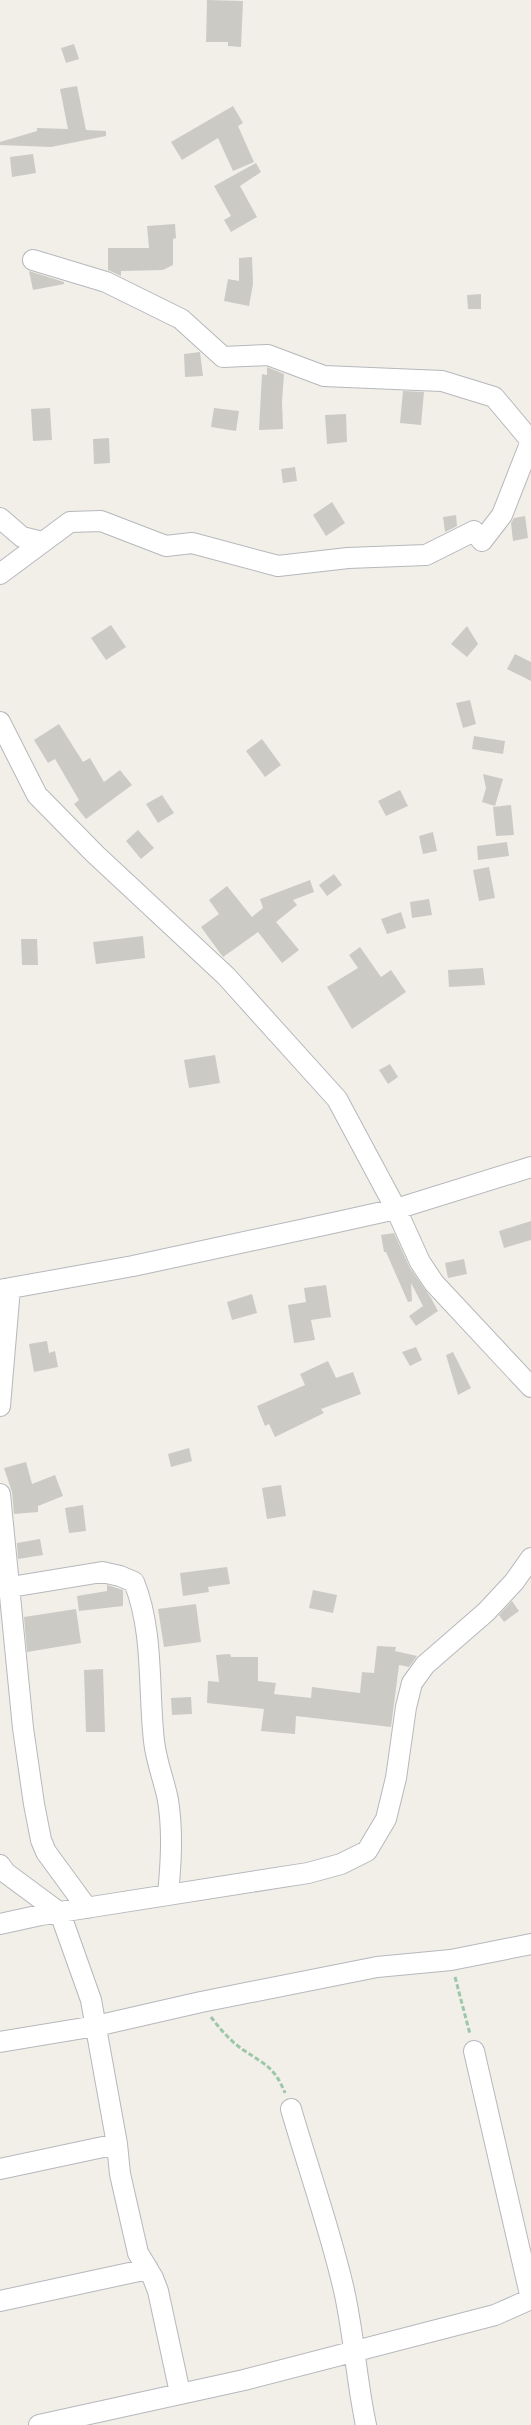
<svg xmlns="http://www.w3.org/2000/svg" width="531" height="2425" font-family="'Noto Sans',sans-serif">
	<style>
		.building { fill: #cccac5 }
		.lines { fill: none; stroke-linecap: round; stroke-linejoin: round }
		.minor-casing { stroke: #b5b8bc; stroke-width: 22 }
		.path { stroke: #9cc7a9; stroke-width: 3; stroke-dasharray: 5 2.5; stroke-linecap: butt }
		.minor { stroke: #fff; stroke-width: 20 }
	</style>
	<rect width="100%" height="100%" fill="#f1efe8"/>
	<path class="building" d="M207,0L243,1L241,47L228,46V42H206Z
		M74,44L79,59L66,63L61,48Z
		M77,86L86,130L106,131V136L51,147L0,145V142L37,131V128L68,129L60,89Z
		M233,106L243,123L238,126L254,162L233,171L218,138L182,160L171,142Z
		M33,154L36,173L12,177L10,157Z
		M256,163L261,172L240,186L257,217L231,232L224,220L231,216L214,186Z
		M175,224L176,238L173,239V265L163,270L121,271V276L108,270V248H149L147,226Z
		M252,257L253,284L249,306L224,301L228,279L239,281V258Z
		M29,271L64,282V284L33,290Z
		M481,294V309H468L467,295Z
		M200,352L203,376L185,377L184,354Z
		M267,367L284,374L282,401L283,429L259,430L262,374L267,375Z
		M403,391L424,392L421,425L400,423Z
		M50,408L52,440L33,441L31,409Z
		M214,408L239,411L236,431L211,427Z
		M346,414L347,442L327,444L325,415Z
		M109,438L110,463L94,464L93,439Z
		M295,467L297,481L283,483L281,469Z
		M332,502L345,523L326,536L313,515Z
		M456,515L457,526L445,532L443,517Z
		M525,516L528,538L513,541L511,523L514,518Z
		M111,625L126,647L106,660L91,638Z
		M467,626L478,644L467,657L451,644Z
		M515,654L531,662V681L507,669Z
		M470,700L476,724L463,728L456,703Z
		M59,724L83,762L90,758L104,782L120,770L132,785L86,819L74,804L79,800L55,759L48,763L34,740Z
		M474,736L505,741L503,754L472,749Z
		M262,739L281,765L265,777L246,751Z
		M483,774L503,779L495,806L482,802L486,788Z
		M400,790L408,806L386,816L378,801Z
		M162,795L174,813L158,823L146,804Z
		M511,805L514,835L496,836L493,807Z
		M138,830L154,848L141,859L126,841Z
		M433,832L437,851L423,854L419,836Z
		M507,842L509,856L478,860L477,846Z
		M489,867L495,898L479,901L473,870Z
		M334,874L342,885L327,896L319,885Z
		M310,880L314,892L293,900L297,905L276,922L299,950L282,963L258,932L223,957L201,927L219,914L209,900L227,886L252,917L263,908L260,899Z
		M429,899L432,915L412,918L410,902Z
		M401,912L406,928L387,934L381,919Z
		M143,936L145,958L96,964L93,942Z
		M21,939H37L38,965H22Z
		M360,947L381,977L391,970L406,992L352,1029L327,987L358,968L349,955Z
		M483,968L485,985L449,987L448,970Z
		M215,1055L220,1083L189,1088L184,1060Z
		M390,1064L398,1077L388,1084L379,1070Z
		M531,1221V1240L504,1248L499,1231Z
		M394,1233L410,1268L431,1298L438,1311L416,1326L409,1316L423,1306L411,1283L412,1301L408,1302L386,1252H384L381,1235Z
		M464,1259L467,1274L448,1278L445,1263Z
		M326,1285L331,1317L311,1320L315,1340L294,1343L288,1305L306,1302L304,1288Z
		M252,1294L257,1313L232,1320L227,1302Z
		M47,1341L49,1353L55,1351L58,1367L34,1372L29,1344Z
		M416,1347L422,1360L410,1366L402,1352Z
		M453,1352L471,1388L458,1395L446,1355Z
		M328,1361L336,1378L353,1372L361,1394L321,1409L324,1413L275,1437L269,1424L265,1426L257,1406L305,1385L300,1374Z
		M189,1448L192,1461L171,1467L168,1454Z
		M26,1462L32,1484L55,1475L63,1496L38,1506V1512L14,1514L12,1492L4,1468Z
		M281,1485L286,1516L267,1519L262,1488Z
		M83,1505L86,1531L69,1533L65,1508Z
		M40,1539L43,1555L18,1559L17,1543Z
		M227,1567L230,1584L208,1587L209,1592L183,1596L180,1573Z
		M107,1585L123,1590V1606L79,1611L77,1596L107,1591Z
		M313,1590L337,1595L333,1613L309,1608Z
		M512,1601L519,1611L504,1622L499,1615Z
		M196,1604L201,1642L164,1647L158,1609Z
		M76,1609L81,1643L27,1652L24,1617Z
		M377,1646L396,1647L395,1651L417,1656L409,1667L399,1665L391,1727L296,1716L295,1734L261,1731L264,1709L207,1703L208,1681L219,1682L216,1655L230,1654L231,1657H258V1681L276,1683L274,1694L311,1698L312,1687L360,1693L362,1672L374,1673Z
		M103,1669L105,1732H86L84,1670Z
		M191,1697L192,1714L172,1715L171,1698Z"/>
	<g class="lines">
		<defs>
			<path id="minor" d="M33,260L106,282L181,319L223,357L268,355L324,376L442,381L494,397L531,441
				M0,518L22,537L42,542
				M0,574L70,522L101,521L166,546L192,543L278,566L348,558L426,555L474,531L482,541L502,515L531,441
				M0,722L37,795L95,854L226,976L337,1099L396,1209L420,1262L434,1283L531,1387
				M0,1290L133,1266L333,1223L396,1209L531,1167
				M0,1406L10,1288
				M0,1494L23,1728L34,1804L41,1840L46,1852L87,1908
				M11,1587L102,1572L120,1576L134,1582C154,1632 148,1688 154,1741C156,1761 164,1780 168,1800C173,1832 171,1863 168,1895
				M0,1865L6,1873L60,1913L91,2000L117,2144L120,2174L138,2253L153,2278L158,2291L180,2393
				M0,1924L41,1915L308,1873L341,1864L367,1851L386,1819L396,1778L406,1707L412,1683L425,1665L486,1612L514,1582L531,1558
				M0,2042L96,2026L201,2002L377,1967L451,1960L531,1944
				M474,2051L531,2299
				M291,2109C308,2168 329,2226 343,2286C354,2332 356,2379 366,2425
				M0,2169L117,2144
				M0,2301L148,2269
				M39,2425L244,2380L495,2315L531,2299"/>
		</defs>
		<use href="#minor" class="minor-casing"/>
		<path class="path" d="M455,1977L470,2034
			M211,2017C220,2029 232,2043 245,2051C266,2065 275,2068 285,2093"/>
		<use href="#minor" class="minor"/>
	</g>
</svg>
